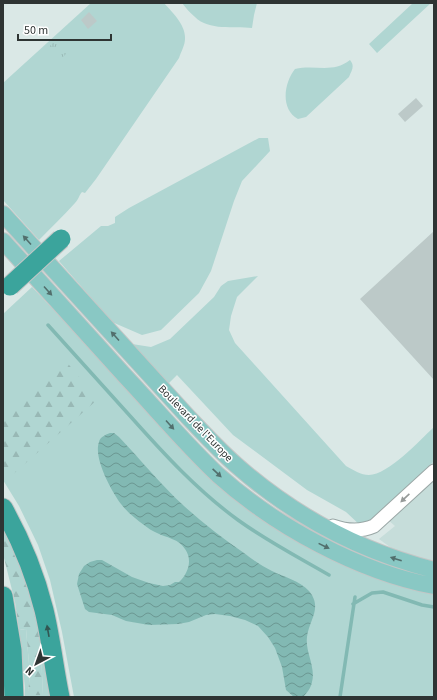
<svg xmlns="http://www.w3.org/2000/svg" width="437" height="700" font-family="'Source Sans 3',sans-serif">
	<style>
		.built { fill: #c6ddda }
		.green { fill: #b0d6d2 }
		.forest { fill: url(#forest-firs) }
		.park { fill: url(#park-tufts) }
		.water { fill: url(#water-waves) }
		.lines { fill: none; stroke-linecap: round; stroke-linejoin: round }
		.stream { stroke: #82b9b3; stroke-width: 3.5 }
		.building { fill: #bcc9c8 }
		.minor-casing { stroke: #9aa7a6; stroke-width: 15 }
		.major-casing { stroke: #c4c6c6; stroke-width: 18 }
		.highway-casing { stroke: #c4c6c6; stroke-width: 21 }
		.minor { stroke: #fff; stroke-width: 13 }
		.major { stroke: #89c8c4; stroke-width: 16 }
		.highway { stroke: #3ba49c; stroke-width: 19 }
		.highway-bridge-casing { stroke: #c4c6c6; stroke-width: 21; stroke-linecap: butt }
		.highway-bridge { stroke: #3ba49c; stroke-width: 19 }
		.oneway { fill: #526f6d }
		.oneway2 { fill: #969a99 }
		.oneway3 { fill: #325652 }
		.labels { text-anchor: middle; stroke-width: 3; stroke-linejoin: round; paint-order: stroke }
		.street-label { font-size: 11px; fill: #2e3433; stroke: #fff }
	</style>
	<defs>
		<pattern id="forest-firs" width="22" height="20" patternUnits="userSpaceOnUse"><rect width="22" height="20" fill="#b0d6d2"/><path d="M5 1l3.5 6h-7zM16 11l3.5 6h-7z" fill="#98b8b5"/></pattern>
		<pattern id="park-tufts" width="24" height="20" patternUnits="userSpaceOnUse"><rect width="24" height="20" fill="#b0d6d2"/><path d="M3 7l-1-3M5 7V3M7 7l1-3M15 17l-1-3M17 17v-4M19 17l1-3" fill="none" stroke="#98b8b5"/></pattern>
		<pattern id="water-waves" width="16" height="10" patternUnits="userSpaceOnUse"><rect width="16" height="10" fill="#82b9b3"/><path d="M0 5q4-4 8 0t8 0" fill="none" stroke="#6b9792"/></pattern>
	</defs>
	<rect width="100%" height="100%" fill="#dae8e6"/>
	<path class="built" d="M434,460V579L379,539L395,526L379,512Z"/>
	<path class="green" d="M91,3H164C172,12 186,25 185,39C185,45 181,52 179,58L96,179L85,193L82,192C79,195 79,199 75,203C64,215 51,228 39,240L3,200V83Z
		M182,3H257L254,15L252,28C234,26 209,31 195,17C190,13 186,8 182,3Z
		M413,3H431L377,53L369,44Z
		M350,60C355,66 352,70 349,77L306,117L298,119C280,109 284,83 295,69C315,64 332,74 350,60Z
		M259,138H268L270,151L242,181L234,201L211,271L199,293L161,330L142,335L112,322L59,261L101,226H108L115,223V217L129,208Z
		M258,276L237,297L231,316L229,330L235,343L346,466C353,470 361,475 369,475C388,475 420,440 434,427V461L379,512L375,518L361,526L346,512L307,490L233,435L177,375L168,384L132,344L151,347L170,339L214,297L221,286L228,281Z
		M32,287L197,462L238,500L295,540L334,560L434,590V697H74L62,632L50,580L38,545L19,506L3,480V314Z
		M41,625L53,697H25V688L19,630L26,629L30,676L28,690L43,695L41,652Z"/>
	<path class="forest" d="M64,359L98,399L10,477L3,467V413Z
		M3,524L15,547L41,625V652L43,695H35L28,690L30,676L26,629L19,630L15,602L3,554Z"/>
	<path class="park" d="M57,39L68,52L59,61L48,48Z"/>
	<path class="water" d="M110,433H114L119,437C141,460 161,485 184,506C203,523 223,539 244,553C253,560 262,566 272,571C284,577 300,581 309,591C323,608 309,620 307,637C305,652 316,667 312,682C311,688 307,693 303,697H294L286,690L282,667L275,648L268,637L258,626L245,620L230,616L215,614L206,615L189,622L178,624L149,625L126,621L112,615L89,612L85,609L77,584L79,574L84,566L90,562L97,560H102L132,577L149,583L163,586L170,585L175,582H179C188,574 193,560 185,549C179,539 167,538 157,533C152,531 148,528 144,525C136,519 127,512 121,504C112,492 93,458 99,442C100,437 105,435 110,433Z"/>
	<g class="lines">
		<path class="stream" d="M48,325C75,355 103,386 131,417C164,454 198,491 238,520C267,541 298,557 329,575
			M353,604L372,593L383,592L422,605L434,607
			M340,697L355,597"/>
	</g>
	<path class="building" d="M89,12L97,21L88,29L81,20Z
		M416,98L423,106L405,122L398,114Z
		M434,231V380L360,299Z"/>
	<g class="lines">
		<defs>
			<path id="minor" d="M333,526C347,531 360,532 374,526L434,471"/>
			<path id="major" d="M3,214L188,417C204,434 219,450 236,465C294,516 359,551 434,570
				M3,241C44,286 84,331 125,376C156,409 185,444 218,475C275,526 359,572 434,586"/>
			<path id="highway" d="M3,508C21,540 35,574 44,610C51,639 54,668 60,697
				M3,596L12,650L14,697"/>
		</defs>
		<use href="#minor" class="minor-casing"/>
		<use href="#major" class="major-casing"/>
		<use href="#highway" class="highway-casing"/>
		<use href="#minor" class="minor"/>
		<use href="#major" class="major"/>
		<use href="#highway" class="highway"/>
		<defs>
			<path id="highway-bridge" d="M10,286L61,239"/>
		</defs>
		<use href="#highway-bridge" class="highway-bridge-casing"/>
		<use href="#highway-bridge" class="highway-bridge"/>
	</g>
	<defs><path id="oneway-solid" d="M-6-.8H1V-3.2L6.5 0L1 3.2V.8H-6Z"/></defs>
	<g class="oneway">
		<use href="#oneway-solid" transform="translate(27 240) rotate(-132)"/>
		<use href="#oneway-solid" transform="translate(48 291) rotate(48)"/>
		<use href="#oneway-solid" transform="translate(115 336) rotate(-132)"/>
		<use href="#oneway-solid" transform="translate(170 425) rotate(48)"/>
		<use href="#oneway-solid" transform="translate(217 473) rotate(43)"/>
		<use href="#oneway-solid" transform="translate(324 546) rotate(26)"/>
		<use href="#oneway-solid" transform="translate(396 559) rotate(-162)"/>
	</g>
	<use class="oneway2" href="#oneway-solid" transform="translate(405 498) rotate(137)"/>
	<use class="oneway3" href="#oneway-solid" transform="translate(48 631) rotate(-100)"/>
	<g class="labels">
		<g class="street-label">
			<text transform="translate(196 423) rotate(46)" y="4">Boulevard de l'Europe</text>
		</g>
	</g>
	<rect width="437" height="700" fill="none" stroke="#2e3433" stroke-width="8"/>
	<g transform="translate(36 664) rotate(221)" stroke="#ffffff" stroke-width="3" paint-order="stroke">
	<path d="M0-3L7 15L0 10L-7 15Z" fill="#2e3433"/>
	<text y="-6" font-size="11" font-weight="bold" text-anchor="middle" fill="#2e3433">N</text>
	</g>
	<path d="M18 34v6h93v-6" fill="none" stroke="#2e3433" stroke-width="2"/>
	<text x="24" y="34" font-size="12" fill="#2e3433" stroke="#ffffff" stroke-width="3" paint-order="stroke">50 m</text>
</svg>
